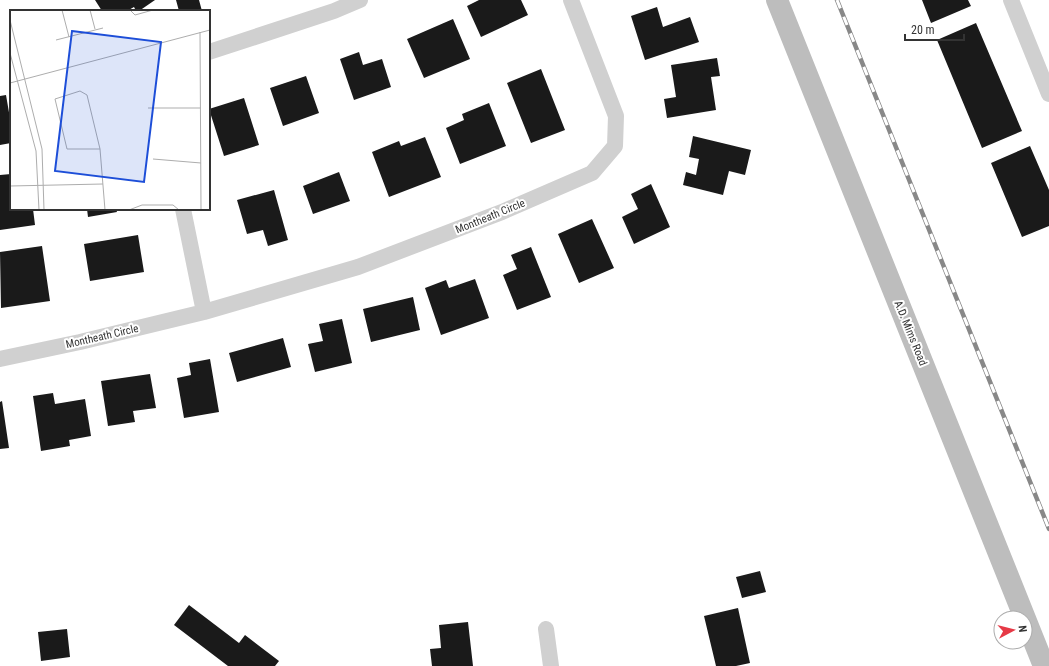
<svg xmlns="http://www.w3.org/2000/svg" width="1049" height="666" font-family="'Roboto Condensed',sans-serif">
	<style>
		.building { fill: #1a1a1a }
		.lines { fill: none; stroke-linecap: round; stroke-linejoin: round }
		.street { stroke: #d0d0d0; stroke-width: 16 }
		.secondary { stroke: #bdbdbd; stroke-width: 22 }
		.rail-casing { stroke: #888; stroke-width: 4.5 }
		.rail { stroke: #fff; stroke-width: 3; stroke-dasharray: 9; stroke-linecap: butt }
		.labels { text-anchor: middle; stroke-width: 4; stroke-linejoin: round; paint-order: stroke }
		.street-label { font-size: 11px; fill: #333; stroke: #fff }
		.inset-road { fill: none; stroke: #adadad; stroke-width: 1 }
		.view { fill: #1d4ed8; fill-opacity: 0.15; stroke: #1d4ed8; stroke-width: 2 }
		.inset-edge { fill: none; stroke: #333; stroke-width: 2 }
	</style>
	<rect width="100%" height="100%" fill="#fff"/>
	<path class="building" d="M95,0H155L139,11H136L134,7L127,11H102Z
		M176,0H199L202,11H179Z
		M479,0H521L528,15L481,37L467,6Z
		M922,0H968L971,6L931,23Z
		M657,7L663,27L690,17L699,42L645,60L631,16Z
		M453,19L470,59L424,78L407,39Z
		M976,23L1022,131L982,148L937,40Z
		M359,52L363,65L382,59L391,87L354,100L340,59Z
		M717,58L720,76L711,77L716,110L667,118L664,99L676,97L671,65Z
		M541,69L565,130L531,143L507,83Z
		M306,76L319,113L283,126L270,88Z
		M6,95L11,124V143L0,145V96Z
		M244,98L259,145L224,156L209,109Z
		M489,103L506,146L460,164L446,128L464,120L462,114Z
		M693,136L751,150L745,175L729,171L723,195L683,185L686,172L696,175L699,159L689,157Z
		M425,137L441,177L389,197L372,152L399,141L401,146Z
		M1030,146L1049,190V226L1022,237L991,163Z
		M339,172L350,201L313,214L303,186Z
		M11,174V209H33L35,225L0,230V175Z
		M651,184L670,227L634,244L622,217L638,209L631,194Z
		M274,190L288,240L268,246L263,230L247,234L237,200Z
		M87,209H116L117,212L88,217Z
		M592,219L614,268L579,283L558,234Z
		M138,235L144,272L90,281L84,244Z
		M42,246L50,301L1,308L0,252Z
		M531,247L551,297L517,310L503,275L517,269L511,255Z
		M475,279L489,318L441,335L425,288L446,280L449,288Z
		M413,297L420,330L371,342L363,309Z
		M342,319L352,363L315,372L308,344L323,341L319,324Z
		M283,338L291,367L237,382L229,353Z
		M210,359L219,412L184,418L177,378L191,375L189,363Z
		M150,374L156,408L133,411L135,422L108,426L101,381Z
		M53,393L55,404L85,399L91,436L69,440L70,446L41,451L33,396Z
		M2,401L9,448L0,449V402Z
		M760,571L766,592L742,598L736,577Z
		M189,605L239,643L245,635L279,661L275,666H228L174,625Z
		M738,608L750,663L736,666H716L704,616Z
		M468,622L473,666H432L430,649L441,648L439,625Z
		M67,629L70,657L41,661L38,632Z"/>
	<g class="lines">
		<path class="street" d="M1011,0L1049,94
			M209,52L334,11L360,0
			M183,209L204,312
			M0,359L80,342L204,312L358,267L502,212L592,173L615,146L616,116L571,0
			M546,629L551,666"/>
		<path class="secondary" d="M777,0L1044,666"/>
		<defs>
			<path id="rail" d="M837,0L1049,529"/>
		</defs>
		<use href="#rail" class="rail-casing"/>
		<use href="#rail" class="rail"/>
	</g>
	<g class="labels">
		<g class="street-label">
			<text transform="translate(490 216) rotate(-22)" y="4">Montheath Circle</text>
			<text transform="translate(911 333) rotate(68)" y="4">A.D. Mims Road</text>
			<text transform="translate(102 336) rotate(-13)" y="4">Montheath Circle</text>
		</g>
	</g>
	<g transform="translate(10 10)">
		<rect width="200" height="200" fill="#fff"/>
		<path class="inset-road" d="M52,0L59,27M80,0L85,19M120,0L125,5L143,0M0,10L32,139L34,200M190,22L191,200M46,30L93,18M0,43L26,141L29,200M0,73L200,20M138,98H191M90,139H57L45,89L70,81L77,85L90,139L95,200M143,149L191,153M0,176L93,174M119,200L132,195H163L169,200"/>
		<path class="view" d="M62,21L151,32L134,172L45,161Z"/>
		<rect width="200" height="200" class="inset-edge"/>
	</g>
	<g transform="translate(1013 630) rotate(83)"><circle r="19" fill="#ffffff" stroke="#adadad"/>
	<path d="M0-3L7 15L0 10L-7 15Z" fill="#e63946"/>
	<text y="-6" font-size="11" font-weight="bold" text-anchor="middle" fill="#333333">N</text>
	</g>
	<path d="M905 34v6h59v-6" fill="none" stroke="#333333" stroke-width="2"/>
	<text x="911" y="34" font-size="12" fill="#333333" stroke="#ffffff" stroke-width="3" paint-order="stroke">20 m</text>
</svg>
